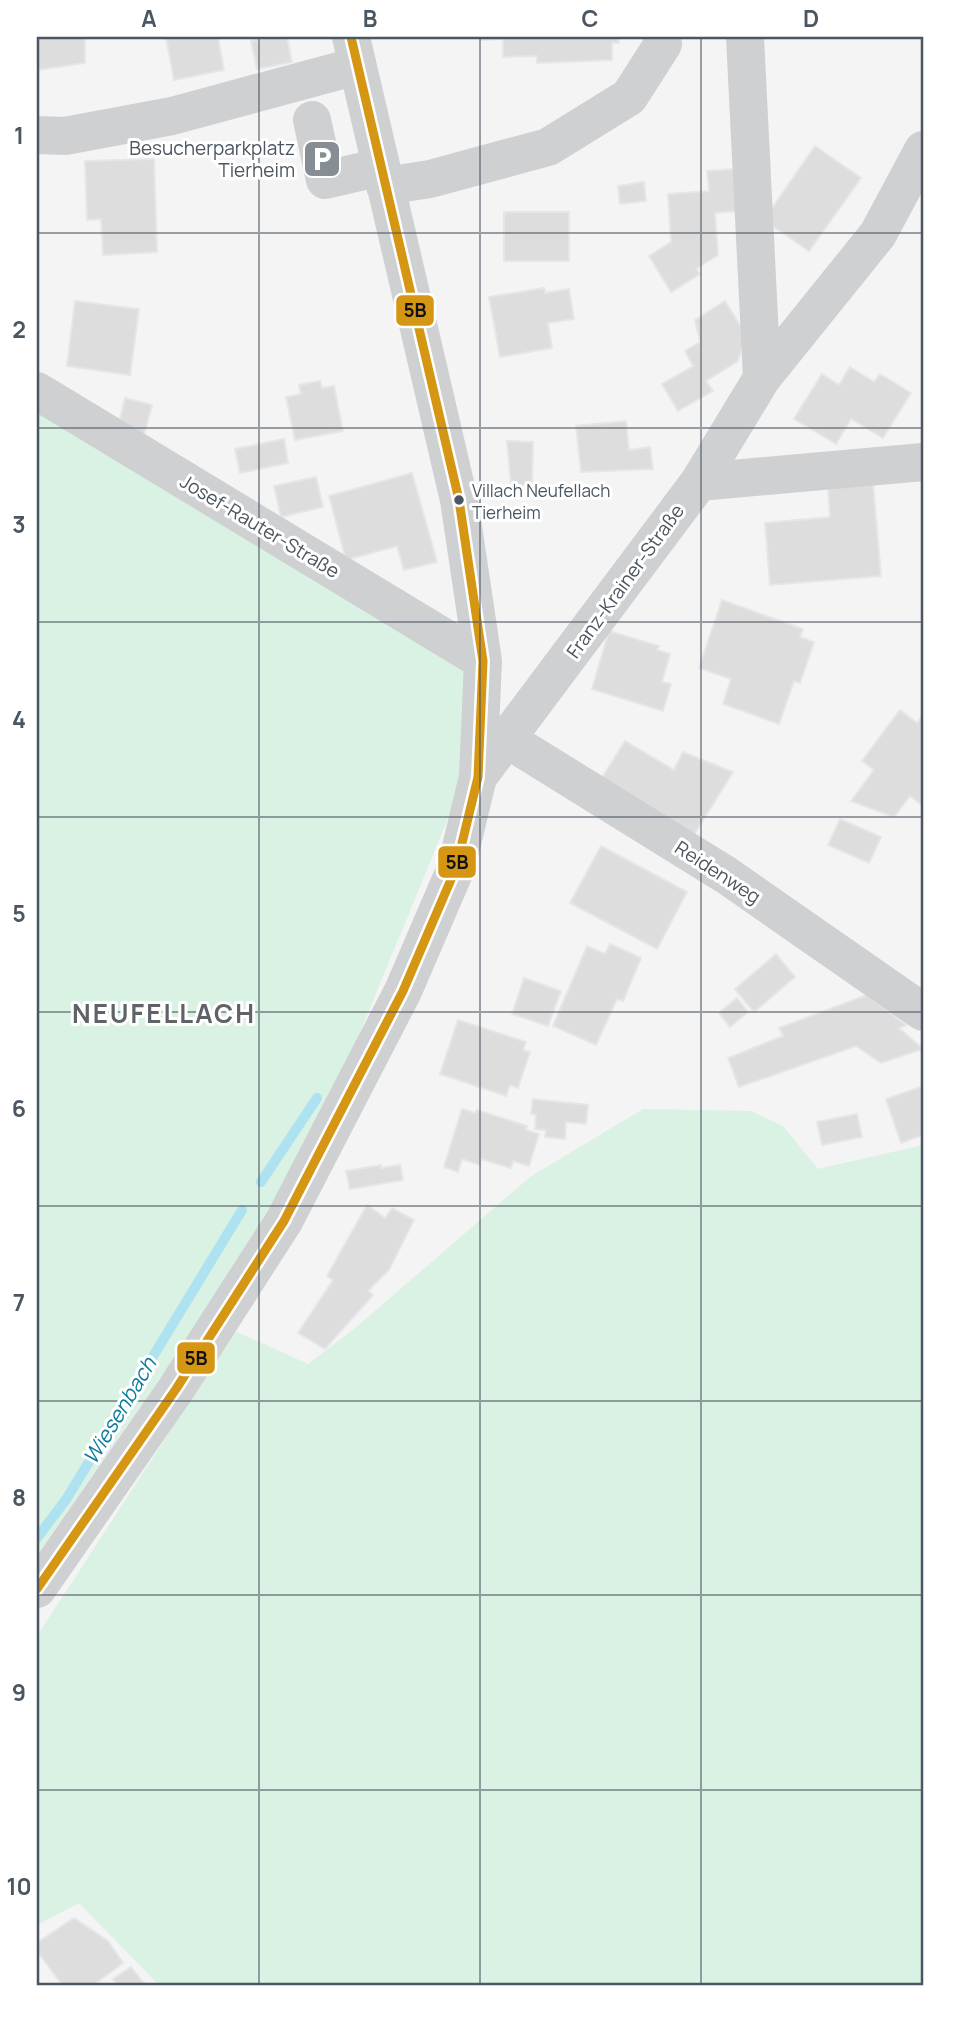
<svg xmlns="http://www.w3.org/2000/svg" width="960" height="2023" font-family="Manrope,sans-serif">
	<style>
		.green { fill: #d9f2e3 }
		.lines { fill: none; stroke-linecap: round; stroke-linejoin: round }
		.stream { stroke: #aee2f0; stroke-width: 10 }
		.building { fill: #ddddde; stroke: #e5e6e7; stroke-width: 2 }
		.minor { stroke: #ced0d2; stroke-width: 38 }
		.bus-1-casing { stroke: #fff; stroke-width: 14 }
		.bus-1 { stroke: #d49613; stroke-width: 9 }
		.grid { fill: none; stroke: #4a5661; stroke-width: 2; stroke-opacity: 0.55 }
		.bus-dot { fill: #4a5661; stroke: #fff; stroke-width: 2.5 }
		.labels { text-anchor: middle; stroke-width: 6; stroke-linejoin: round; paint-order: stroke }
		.bus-label { font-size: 17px; fill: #4a5661; stroke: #fff; text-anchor: start }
		.poi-label { font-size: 19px; fill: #4a5661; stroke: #fff; text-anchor: end }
		.street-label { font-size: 19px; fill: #4a5661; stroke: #fff }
		.water-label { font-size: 21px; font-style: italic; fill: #0c7c9b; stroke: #fff }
		.district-label { font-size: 26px; font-weight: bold; letter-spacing: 2px; fill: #5f6368; stroke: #fff }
		.line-badge { stroke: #fff; stroke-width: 2.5 }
		.pale-badge-label { font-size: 19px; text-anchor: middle; font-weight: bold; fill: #111 }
		.neatline { fill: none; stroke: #4a5661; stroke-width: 2.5 }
		.grid-label { font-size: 23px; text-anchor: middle; font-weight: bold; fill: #4a5661 }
	</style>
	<rect width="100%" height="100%" fill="#f4f4f4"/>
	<path class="green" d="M37,412L467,673L477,748L321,1127L265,1227L37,1555Z
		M643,1109L751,1111L783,1126L818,1169L923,1145V1986H160L79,1903L37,1925V1636L235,1331L308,1364L354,1329L530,1177Z"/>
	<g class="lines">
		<path class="stream" d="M261,1182L317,1098
			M37,1538L67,1498L242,1210"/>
	</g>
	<path class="building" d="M37,37H85V63L37,70Z
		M166,37H218L224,70L174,80Z
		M271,37H287L292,62L257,69L251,41Z
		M480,37H619V43H612V60L537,63V56L503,57V39L481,40Z
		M815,146L861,178L809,251L764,220Z
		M154,159L157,252L103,255L101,219L87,220L85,161Z
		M736,169L738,211L715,213L718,255L696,269L700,274L671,292L649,256L671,242L668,194L709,191L707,171Z
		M644,182L646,201L620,204L618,186Z
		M504,212H569V261H504Z
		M544,288L545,293L569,289L574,319L548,323L552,348L500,357L489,297Z
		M75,301L139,309L130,375L67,366Z
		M725,301L746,335L738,361L706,381L713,391L678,411L662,384L693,366L685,351L700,342L695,320Z
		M850,367L874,382L880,374L911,393L883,438L851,419L836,444L794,419L822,374L839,385Z
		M320,381L322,388L334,386L343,431L295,440L286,397L301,394L299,385Z
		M125,398L152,405L144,435L118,428Z
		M626,421L629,450L650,447L653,469L581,472L576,426Z
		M284,439L288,463L240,473L235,449Z
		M507,441L533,442L532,486L511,485Z
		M412,473L437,562L404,570L397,546L346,560L329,496Z
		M316,477L323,507L281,517L274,486Z
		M873,483L881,576L770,585L765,523L830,517L828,487Z
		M722,600L803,629L800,637L814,642L800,683L794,681L779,724L723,704L731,679L699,668Z
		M609,631L659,646L657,650L670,654L662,682L671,684L663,711L592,689Z
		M900,710L917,723L921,717L923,719V806L910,796L894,817L851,801L874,770L862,761Z
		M625,741L674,770L683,752L733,772L692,838L598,784Z
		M840,819L881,837L869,863L828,845Z
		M601,846L687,892L657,949L570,903Z
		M610,944L641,958L623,1001L617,999L596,1045L553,1026L587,946L605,954Z
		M776,954L795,977L754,1012L735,989Z
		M524,978L561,991L548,1026L512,1014Z
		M867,995L906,1025L899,1028L923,1049L881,1063L856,1046L739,1087L728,1058L783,1036L779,1028Z
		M737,998L748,1012L730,1027L719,1013Z
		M458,1020L526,1042L523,1050L530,1052L518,1088L510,1085L506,1096L440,1074Z
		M923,1086V1135L901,1143L886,1099Z
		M533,1099L588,1105L586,1124L566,1122L565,1139L545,1137L546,1130L535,1129L536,1115L531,1114Z
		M462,1109L475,1113L477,1110L527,1126L526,1130L539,1134L529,1166L513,1161L511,1168L481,1159L480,1165L462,1159L458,1172L444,1167Z
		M857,1114L862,1137L822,1145L817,1122Z
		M381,1165V1168L400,1165L403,1180L350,1189L346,1171Z
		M367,1205L385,1218L392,1208L414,1220L389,1270L368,1291L373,1295L325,1349L298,1333L333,1280L327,1276Z
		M74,1918L108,1941L123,1963L92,1986H63L37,1951V1943Z
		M131,1967L146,1986H118L113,1979Z"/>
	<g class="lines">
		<path class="minor" d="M745,37L762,378
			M312,120L325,180L381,167
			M37,135L65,136L172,116L357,66
			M385,186L430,179L548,147L629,97L663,44L662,37
			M37,391L483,661
			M699,482L923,462
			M508,740L726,875L923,1012
			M478,777L699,482L762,378L878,234L923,150
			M37,1589L176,1389L284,1221L403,991L456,868L478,777L483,661L459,500L351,37"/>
		<defs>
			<path id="bus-1" d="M37,1589L176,1389L284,1221L403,991L456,868L478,777L483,661L459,500L351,37"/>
		</defs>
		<use href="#bus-1" class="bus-1-casing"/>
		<use href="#bus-1" class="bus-1"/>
	</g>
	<path class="grid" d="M259,37V1986M480,37V1986M701,37V1986M37,233H923M37,428H923M37,622H923M37,817H923M37,1012H923M37,1206H923M37,1401H923M37,1595H923M37,1790H923"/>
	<defs>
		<symbol id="parking-square" viewBox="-11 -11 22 22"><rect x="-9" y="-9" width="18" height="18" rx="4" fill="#868d94" stroke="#fff"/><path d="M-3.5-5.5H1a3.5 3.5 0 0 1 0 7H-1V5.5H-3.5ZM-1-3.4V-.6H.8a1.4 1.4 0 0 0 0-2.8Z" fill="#fff"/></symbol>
	</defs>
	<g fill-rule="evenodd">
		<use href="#parking-square" x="300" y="137" width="44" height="44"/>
	</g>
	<circle class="bus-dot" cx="459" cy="500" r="6"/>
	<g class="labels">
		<g class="bus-label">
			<text x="472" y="497">Villach Neufellach<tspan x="472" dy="22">Tierheim</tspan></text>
		</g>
		<g class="poi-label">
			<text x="295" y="155">Besucherparkplatz<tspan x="295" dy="22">Tierheim</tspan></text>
		</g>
		<g class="street-label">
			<text transform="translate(260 526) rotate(31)" y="7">Josef-Rauter-Straße</text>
			<text transform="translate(625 581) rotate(-54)" y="7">Franz-Krainer-Straße</text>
			<text transform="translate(718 872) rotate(33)" y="7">Reidenweg</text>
		</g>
		<g class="water-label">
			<text transform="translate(120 1411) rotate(-59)" y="7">Wiesenbach</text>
		</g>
		<g class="district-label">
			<text x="164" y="1023">NEUFELLACH</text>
		</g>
	</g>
	<g class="line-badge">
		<rect x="395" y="294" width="40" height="33" rx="7" fill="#d49613"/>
		<rect x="437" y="845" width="40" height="34" rx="7" fill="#d49613"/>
		<rect x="176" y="1341" width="40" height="34" rx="7" fill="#d49613"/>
	</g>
	<g class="pale-badge-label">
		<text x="415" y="317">5B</text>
		<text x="457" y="869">5B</text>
		<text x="196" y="1365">5B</text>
	</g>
	<rect width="960" height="2023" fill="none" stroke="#ffffff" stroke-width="77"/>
	<rect x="38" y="38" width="884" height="1946" class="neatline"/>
	<g class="grid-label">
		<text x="149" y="27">A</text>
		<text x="370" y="27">B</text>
		<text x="590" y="27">C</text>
		<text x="811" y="27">D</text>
		<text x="19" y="144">1</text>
		<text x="19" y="338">2</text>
		<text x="19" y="533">3</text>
		<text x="19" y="728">4</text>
		<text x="19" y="922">5</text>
		<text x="19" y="1117">6</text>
		<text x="19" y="1311">7</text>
		<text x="19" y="1506">8</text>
		<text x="19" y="1701">9</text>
		<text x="19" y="1895">10</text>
	</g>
</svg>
